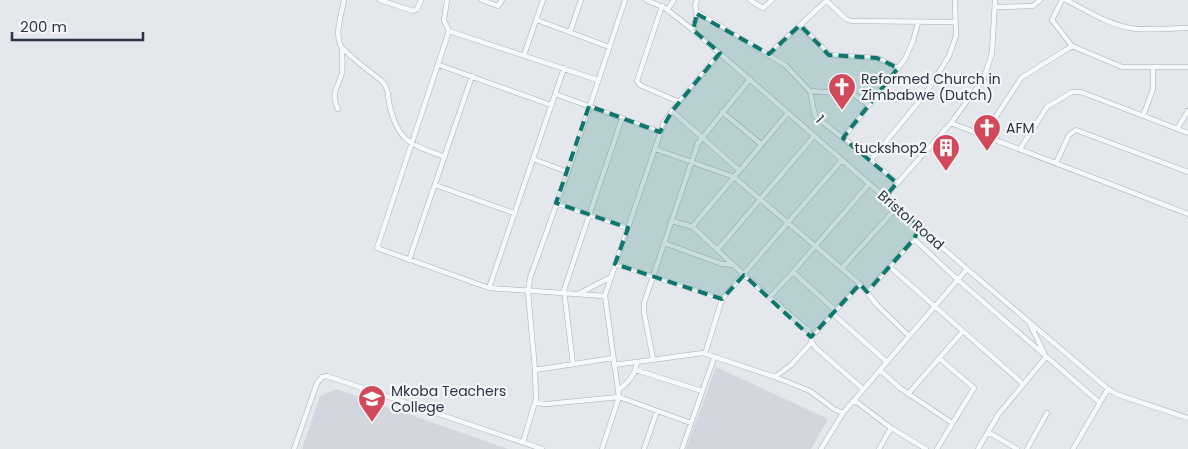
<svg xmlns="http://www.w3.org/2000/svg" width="1188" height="449" font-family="Poppins,sans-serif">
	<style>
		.built { fill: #d2d6de }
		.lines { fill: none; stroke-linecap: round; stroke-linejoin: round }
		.minor-casing { stroke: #a9aeb7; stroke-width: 5.5 }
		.minor { stroke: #f7f8fa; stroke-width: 4.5 }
		.marked { fill: #0f766e; fill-opacity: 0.2; stroke: #0f766e; stroke-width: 4; stroke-dasharray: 10 6; stroke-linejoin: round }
		.labels { text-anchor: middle; stroke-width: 4.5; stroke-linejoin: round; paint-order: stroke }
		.poi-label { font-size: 14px; fill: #2b3445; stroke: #f4f6f9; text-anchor: start }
		.street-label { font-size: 14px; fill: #2b3445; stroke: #f4f6f9 }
	</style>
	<rect width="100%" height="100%" fill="#e4e7ec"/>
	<path class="built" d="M716,367L828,419L811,449H686Z
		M336,389L508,449H302L320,396Z"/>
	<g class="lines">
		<defs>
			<path id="minor" d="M344,0C342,13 335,31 340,44C343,52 373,74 382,81C390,91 387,95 390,107C399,144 412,144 445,157
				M380,0L413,11L417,9L421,0
				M447,0L444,20L449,31L598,80
				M482,0L498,6L502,0
				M646,0L665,8L693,30L967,269L1108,389L1116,394L1188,418
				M750,0L763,8L772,0
				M826,0L846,19L851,21L955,22
				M1062,0L1052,20L1072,46L1122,67H1188
				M1066,0C1086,10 1107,24 1130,28C1148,31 1169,28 1188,28
				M662,6L637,81L640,85L679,102
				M996,7L1033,6L1040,0
				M668,9L674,0
				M697,12L785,65L810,91L853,94L869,105
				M537,20L609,47
				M800,25L830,55L877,58L898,68
				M693,30L697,14L695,5L697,0
				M449,31L377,248L489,288L605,296
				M570,32L581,0
				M769,54L827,0
				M524,55L543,0
				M439,65L551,105
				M810,91L815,116L871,160L897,183
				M555,94L660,132
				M338,109C330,93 338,88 342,73C343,65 342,56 342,48
				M672,111L739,170
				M722,112L761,144
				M1143,116L1153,89V68
				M951,123L1188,214
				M1177,129L1188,111
				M984,135L1021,78L1072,46
				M843,138L905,59L913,41L918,23
				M655,149L734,177L860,284L877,305L909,336
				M1020,149L1047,107L1072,92H1081L1188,133
				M533,159L568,172
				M871,160L926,93L949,56L956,36L955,0
				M1056,163L1069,135L1076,130L1188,172
				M435,185L514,213
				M885,197L951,123L984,78L992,53L995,0
				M556,203L628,228
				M671,221L690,226L694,228L744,275L809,331L812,342L816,348L863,389
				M692,227L788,113
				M914,239L958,280L1100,403
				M664,243L722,264L734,265
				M718,249L814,136
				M409,260L472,76
				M615,264L722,299
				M890,267L1023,384
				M842,268L897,207
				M793,272L869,184
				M489,288L564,68
				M867,292L914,239L920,227
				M578,294L611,277
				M770,297L793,272L835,310
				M832,313L887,362
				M811,337L860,284
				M705,354L722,299L842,160
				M653,359L644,312V303L698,143L750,79
				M573,364L564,290L622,118
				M614,365L703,353L775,377L810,391L834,409L843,413
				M535,370L613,358
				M636,370L702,391
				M880,370L900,388L952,423
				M775,377L791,365L812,342
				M618,390C628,383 636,375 637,362
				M908,394L963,331
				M854,400L891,428L926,449
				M535,403L547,404L619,397L691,423
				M988,432L1017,449
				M523,442L536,399L535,370L528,292L530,278L568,172L625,0
				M294,449L317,383L322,377L327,376L542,449
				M602,449L619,397L605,296L606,292L664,122L679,102L720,53
				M644,449L657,411
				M682,449L714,358
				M821,449L843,413L967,269
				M879,449L891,428
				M937,449L974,388L940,359
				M978,449L998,415L1046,357L1029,322
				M1027,449L1047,413
				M1073,449L1108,389"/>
		</defs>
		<use href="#minor" class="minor-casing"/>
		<use href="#minor" class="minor"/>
	</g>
	<path class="marked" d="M697,14L769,54L800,25L829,55L877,58L898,68L843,138L897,183L885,197L920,227L914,239L867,292L860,284L811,337L744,275L722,299L615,264L628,228L556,203L589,106L660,132L672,111L720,53L693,30Z"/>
	<defs>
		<symbol id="church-pin" viewBox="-11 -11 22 30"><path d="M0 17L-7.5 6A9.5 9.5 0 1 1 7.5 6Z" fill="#d1495b" stroke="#f4f6f9"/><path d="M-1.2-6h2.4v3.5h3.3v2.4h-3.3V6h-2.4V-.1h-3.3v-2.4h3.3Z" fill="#fff"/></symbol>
		<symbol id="building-pin" viewBox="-11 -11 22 30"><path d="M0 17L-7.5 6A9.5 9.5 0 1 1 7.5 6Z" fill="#d1495b" stroke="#f4f6f9"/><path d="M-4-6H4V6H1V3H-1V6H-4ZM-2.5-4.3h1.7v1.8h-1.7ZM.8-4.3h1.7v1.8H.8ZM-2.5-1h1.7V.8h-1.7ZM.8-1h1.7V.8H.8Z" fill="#fff"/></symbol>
		<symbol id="university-pin" viewBox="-11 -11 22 30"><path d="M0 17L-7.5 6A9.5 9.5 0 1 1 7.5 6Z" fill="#d1495b" stroke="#f4f6f9"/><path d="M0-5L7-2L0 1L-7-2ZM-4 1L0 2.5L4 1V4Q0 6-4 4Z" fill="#fff"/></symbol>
	</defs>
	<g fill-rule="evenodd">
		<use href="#church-pin" x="826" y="71" width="32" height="43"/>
		<use href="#church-pin" x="971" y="112" width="32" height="43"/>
		<use href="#building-pin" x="930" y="132" width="32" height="43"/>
		<use href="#university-pin" x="356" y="383" width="32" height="43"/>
	</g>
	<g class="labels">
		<g class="poi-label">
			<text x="861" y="84">Reformed Church in<tspan x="861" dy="16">Zimbabwe (Dutch)</tspan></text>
			<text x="1006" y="133">AFM</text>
			<text x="927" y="153" text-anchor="end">tuckshop2</text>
			<text x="391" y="396">Mkoba Teachers<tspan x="391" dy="16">College</tspan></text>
		</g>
		<g class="street-label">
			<text transform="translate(820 119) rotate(47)" y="5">1</text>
			<text transform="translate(911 220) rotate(41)" y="5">Bristol Road</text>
		</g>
	</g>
	<path d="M12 32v8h131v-8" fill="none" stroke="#2b3445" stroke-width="2.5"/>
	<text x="20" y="32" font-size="15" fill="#2b3445" stroke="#f4f6f9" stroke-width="4" paint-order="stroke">200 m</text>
</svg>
